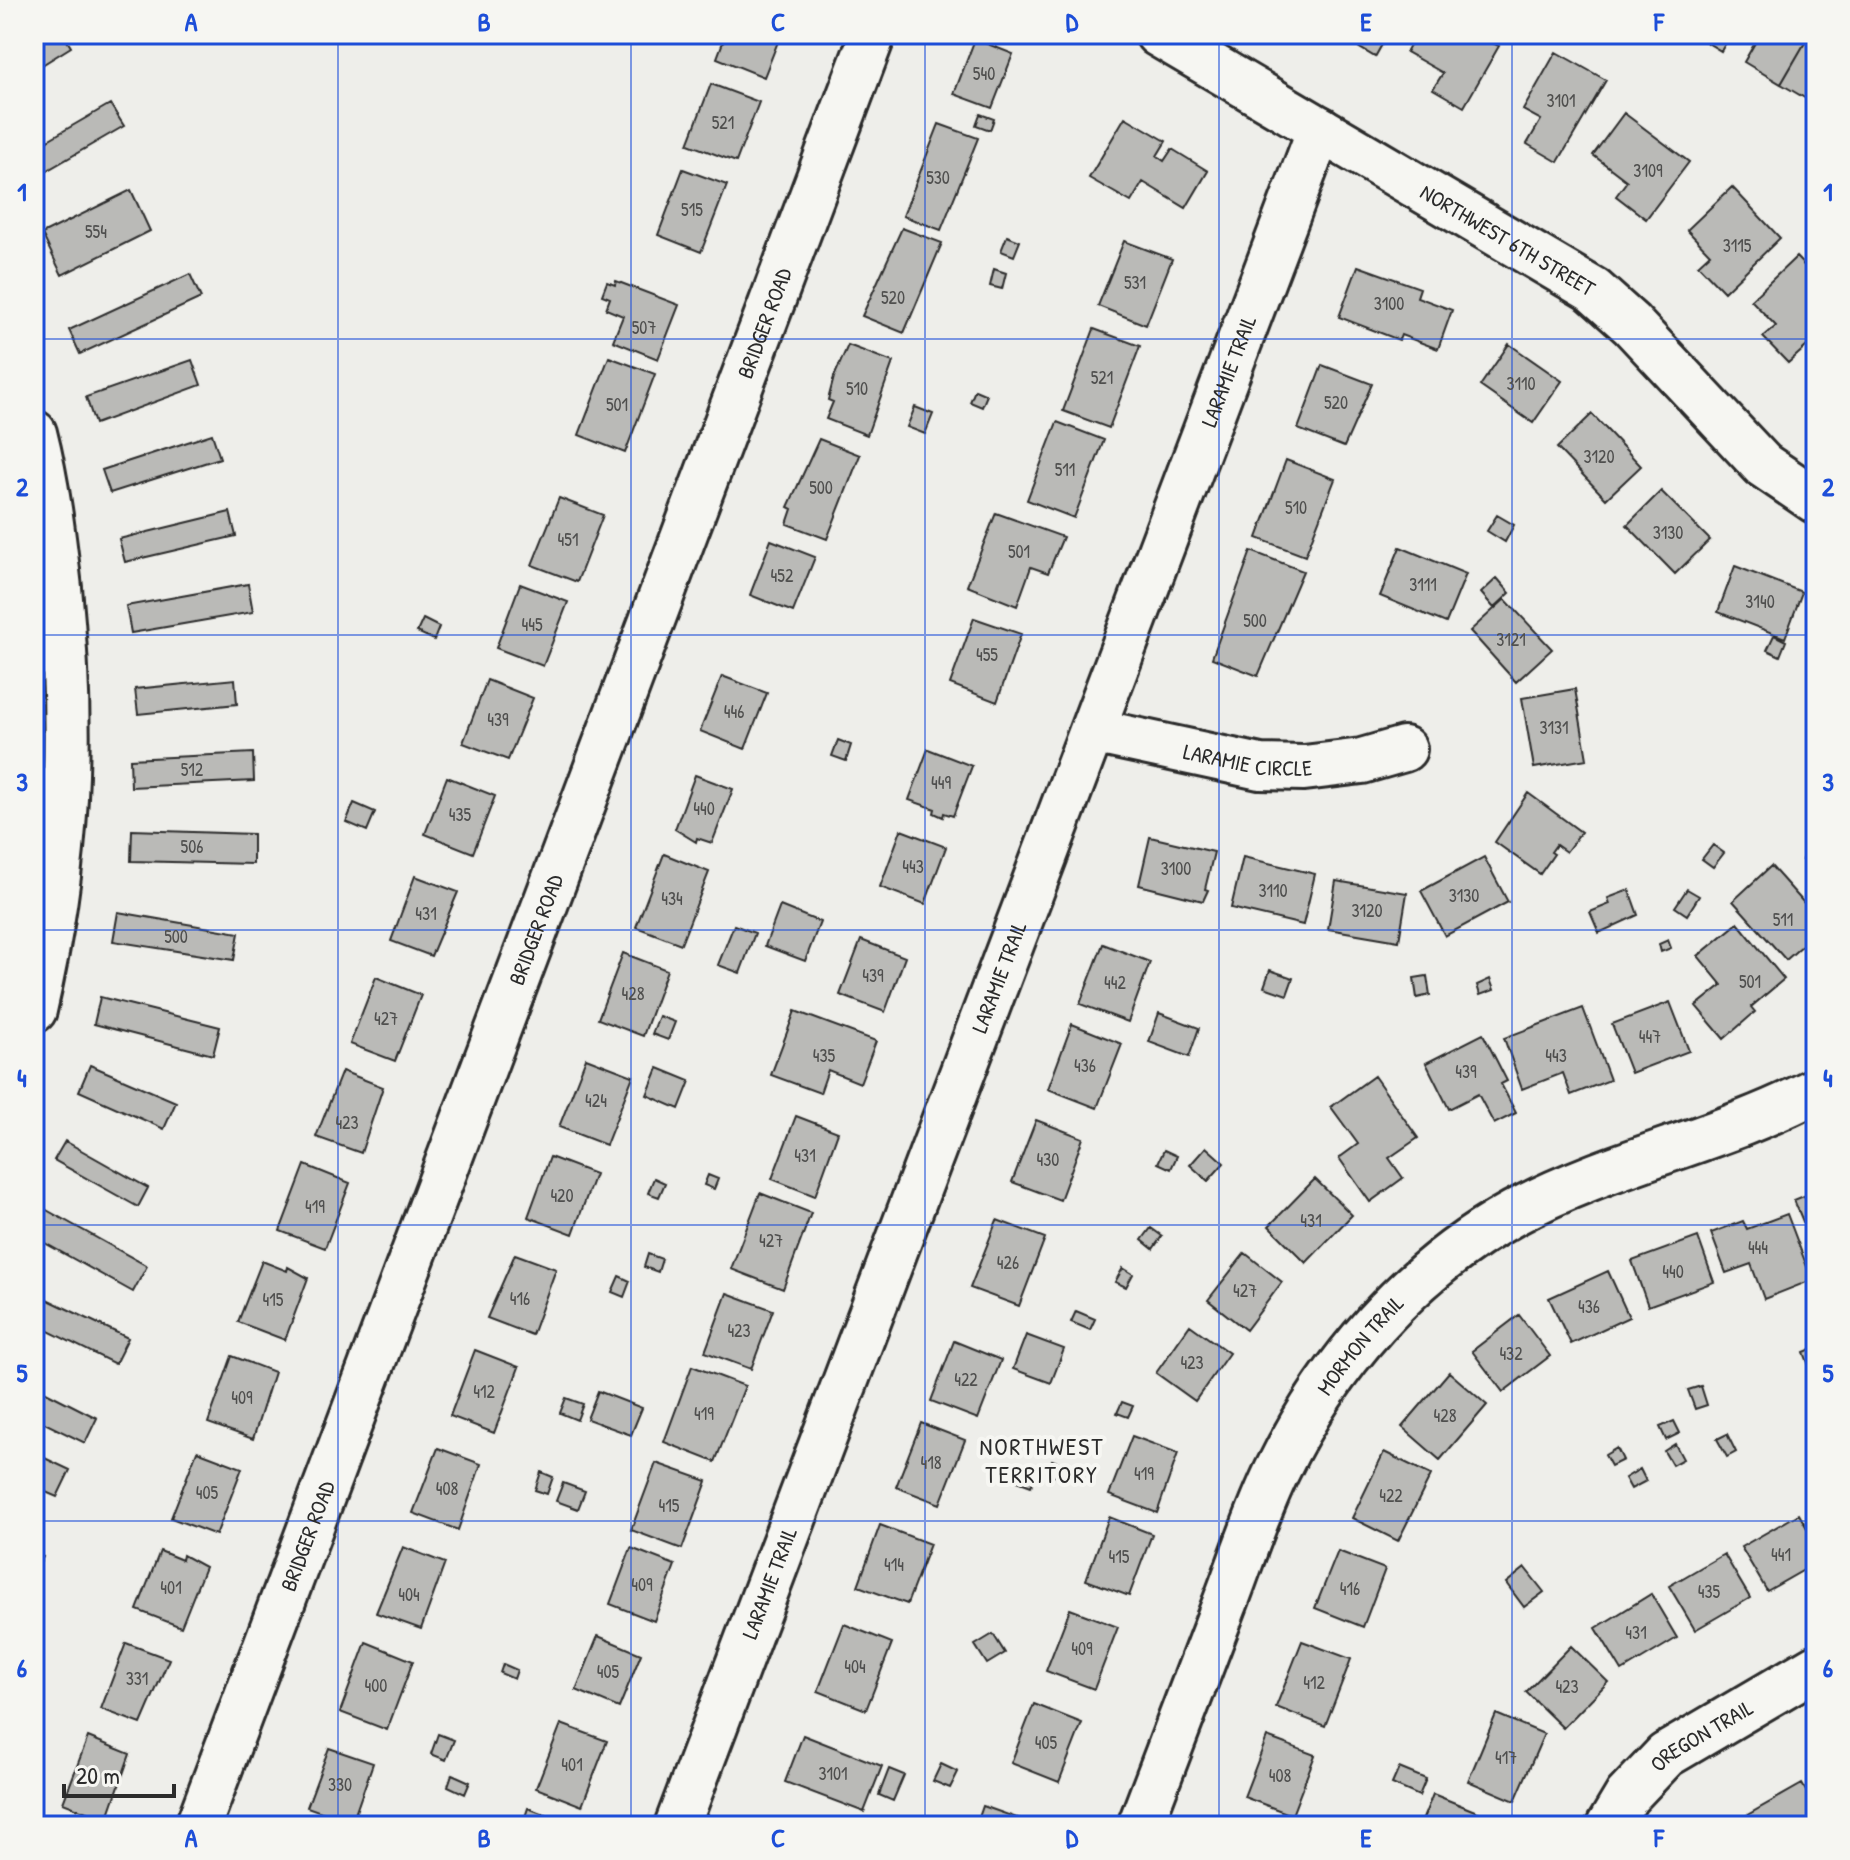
<svg xmlns="http://www.w3.org/2000/svg" width="1850" height="1860" font-family="'Patrick Hand',sans-serif">
	<style>
		.building { fill: #babab7; stroke: #2b2b2b; stroke-width: 2 }
		.lines { fill: none; stroke-linecap: round; stroke-linejoin: round }
		.minor-casing { stroke: #2b2b2b; stroke-width: 50 }
		.minor { stroke: #f6f6f2; stroke-width: 44 }
		.grid { fill: none; stroke: #1d4ed8; stroke-width: 2; stroke-opacity: 0.55 }
		.labels { text-anchor: middle; stroke-width: 8; stroke-linejoin: round; paint-order: stroke }
		.number-label { font-size: 18px; fill: #4f4f4e }
		.street-label { font-size: 22px; fill: #2b2b2b; stroke: #f6f6f2 }
		.neighbourhood-label { font-size: 24px; letter-spacing: 2px; fill: #2b2b2b; stroke: #f6f6f2 }
		.neatline { fill: none; stroke: #1d4ed8; stroke-width: 3 }
		.grid-label { font-size: 26px; text-anchor: middle; font-weight: bold; fill: #1d4ed8 }
	</style>
	<rect width="100%" height="100%" fill="#eeeeea"/>
	<filter id="ink" filterUnits="userSpaceOnUse"><feTurbulence type="fractalNoise" baseFrequency=".0125" numOctaves="2"/><feDisplacementMap in="SourceGraphic" scale="16" xChannelSelector="R" yChannelSelector="G"/><feConvolveMatrix kernelMatrix="1 2 1 2 8 2 1 2 1" color-interpolation-filters="sRGB"/></filter>
	<g filter="url(#ink)">
		<path class="building" d="M39,34H63L71,47L34,70V37Z
			M726,34H781L764,77L717,58Z
			M1345,34H1388L1375,57L1343,38Z
			M1416,34H1474L1499,46L1464,107L1433,89L1443,73L1406,52Z
			M1693,34H1731L1721,51Z
			M1760,34H1810L1781,84L1744,62Z
			M1810,34H1816L1815,104L1781,84Z
			M975,39L1013,54L992,108L954,94Z
			M1556,52L1606,80L1558,162L1527,144L1541,120L1523,110Z
			M711,84L759,102L736,162L688,144Z
			M110,104L124,126L34,178V148Z
			M1624,113L1689,162L1646,219L1616,196L1627,181L1593,155Z
			M980,114L994,119L990,130L976,125Z
			M1125,117L1166,141L1157,156L1164,161L1172,149L1208,171L1186,208L1143,182L1131,202L1089,178Z
			M939,124L978,138L941,230L903,216Z
			M683,169L727,185L701,252L658,235Z
			M1732,187L1780,238L1724,292L1698,265L1710,254L1687,230Z
			M131,190L150,231L62,275L42,234Z
			M902,228L942,243L904,333L862,316Z
			M1007,236L1020,241L1014,256L1001,251Z
			M1124,241L1172,259L1146,325L1098,306Z
			M1796,257L1816,278V338L1788,363L1763,337L1776,326L1751,300Z
			M1358,266L1420,288L1417,297L1452,310L1438,349L1401,335L1399,340L1339,317Z
			M994,269L1006,273L1002,289L990,286Z
			M190,274L201,298L80,354L69,330Z
			M616,281L679,305L658,359L613,341L623,316L606,309L610,298L602,295L607,282L615,285Z
			M1094,329L1140,346L1109,428L1063,411Z
			M1509,344L1562,381L1533,423L1480,386Z
			M848,345L893,362L867,435L826,419L833,402L828,400L834,377Z
			M609,357L655,374L625,453L579,435Z
			M192,360L201,385L95,424L86,397Z
			M1322,365L1372,384L1344,447L1298,429Z
			M975,390L987,395L982,407L970,402Z
			M915,407L933,414L925,434L907,427Z
			M1592,414L1641,466L1606,499L1557,448Z
			M1057,422L1104,440L1074,518L1027,500Z
			M212,434L220,458L110,493L102,470Z
			M819,439L860,455L827,539L787,524L792,509L788,507Z
			M1286,460L1335,479L1305,556L1257,538Z
			M1661,491L1710,540L1675,574L1627,525Z
			M559,498L603,515L577,582L532,565Z
			M230,512L236,536L125,562L119,539Z
			M996,513L1063,537L1048,573L1031,567L1017,606L967,586Z
			M1497,515L1514,525L1505,542L1487,531Z
			M771,540L815,557L793,612L750,595Z
			M1400,547L1466,574L1446,623L1380,596Z
			M1251,551L1303,571L1258,676L1212,658Z
			M1735,566L1802,592L1785,638L1718,612Z
			M1497,578L1510,593L1494,608L1481,593Z
			M248,584L253,612L131,633L126,606Z
			M520,584L568,602L543,666L496,648Z
			M1505,599L1552,649L1516,682L1470,631Z
			M974,618L1021,634L997,702L950,684Z
			M423,619L439,627L434,640L417,632Z
			M1774,635L1786,641L1780,656L1767,650Z
			M722,676L767,693L745,749L700,731Z
			M235,679L237,704L138,714L135,689Z
			M487,680L533,698L508,760L463,743Z
			M1575,689L1587,759L1534,768L1522,698Z
			M838,740L851,745L846,761L832,756Z
			M928,749L972,766L953,816L944,813L943,817L934,813L935,809L909,800Z
			M253,753L254,781L131,787L130,759Z
			M695,775L733,789L712,843L697,838L696,842L675,829Z
			M447,777L495,796L473,853L425,834Z
			M1528,793L1581,832L1566,852L1556,845L1551,852L1554,854L1540,874L1495,842Z
			M354,803L375,812L367,831L346,822Z
			M1816,823V865L1802,860Z
			M132,830L253,834V864L131,861Z
			M901,830L946,847L925,904L880,887Z
			M1150,837L1214,852L1205,889L1208,890L1203,901L1139,885Z
			M1713,845L1724,853L1713,867L1702,859Z
			M664,854L709,872L681,944L636,927Z
			M1243,857L1315,874L1303,925L1231,908Z
			M1484,857L1508,902L1445,936L1421,891Z
			M1771,866L1805,904L1816,895V939L1813,936L1786,960L1733,901Z
			M415,876L458,892L431,956L391,941Z
			M1336,881L1407,893L1399,941L1328,929Z
			M1687,889L1699,896L1687,915L1675,907Z
			M1629,890L1638,915L1599,933L1590,912L1610,904L1608,898Z
			M780,906L820,922L805,961L765,946Z
			M118,912L239,933L234,960L113,941Z
			M1738,923L1784,979L1751,1007L1755,1012L1724,1039L1696,1006L1722,985L1698,956Z
			M734,925L755,933L740,973L718,965Z
			M861,940L905,957L885,1012L840,995Z
			M1668,940L1671,948L1661,952L1659,944Z
			M1103,944L1150,962L1128,1022L1080,1004Z
			M623,953L667,970L643,1036L598,1019Z
			M1270,970L1293,978L1287,995L1264,987Z
			M1427,976L1430,995L1417,998L1414,978Z
			M376,977L421,995L395,1061L350,1044Z
			M1490,979L1494,990L1480,995L1477,985Z
			M100,997L220,1027L213,1055L94,1024Z
			M1670,1002L1689,1051L1631,1073L1612,1024Z
			M1583,1008L1610,1080L1571,1095L1563,1073L1522,1089L1504,1038Z
			M795,1011L876,1041L860,1083L828,1070L820,1093L771,1075Z
			M1159,1013L1199,1028L1189,1057L1149,1042Z
			M659,1016L675,1022L668,1040L652,1034Z
			M1072,1024L1122,1044L1097,1108L1048,1089Z
			M1483,1034L1507,1081L1501,1084L1516,1113L1494,1124L1478,1094L1449,1109L1426,1063Z
			M586,1058L633,1076L606,1145L559,1127Z
			M90,1065L176,1102L164,1129L79,1091Z
			M658,1068L690,1081L679,1109L647,1095Z
			M342,1071L383,1087L361,1153L316,1137Z
			M1374,1076L1418,1138L1389,1158L1403,1178L1370,1202L1339,1158L1358,1144L1331,1107Z
			M796,1116L838,1132L815,1196L772,1179Z
			M1036,1120L1083,1138L1060,1200L1012,1182Z
			M65,1141L148,1188L138,1207L54,1160Z
			M1206,1147L1224,1163L1208,1181L1190,1165Z
			M1164,1150L1177,1156L1171,1169L1158,1163Z
			M550,1157L595,1174L573,1234L528,1217Z
			M305,1165L350,1183L325,1248L280,1231Z
			M708,1175L718,1179L714,1189L704,1185Z
			M654,1178L665,1183L659,1197L648,1193Z
			M1315,1179L1352,1215L1306,1263L1269,1226Z
			M1816,1191V1247L1814,1248L1794,1200Z
			M760,1193L811,1213L783,1289L731,1269Z
			M34,1203L147,1266L133,1292L34,1237Z
			M1787,1214L1812,1280L1764,1299L1751,1264L1726,1273L1711,1233L1743,1221L1747,1229Z
			M997,1220L1045,1238L1019,1306L970,1288Z
			M1151,1228L1162,1236L1153,1249L1142,1240Z
			M1698,1237L1714,1282L1648,1306L1632,1261Z
			M1245,1253L1282,1282L1246,1330L1208,1300Z
			M515,1254L556,1269L532,1335L487,1318Z
			M648,1254L662,1259L658,1272L644,1267Z
			M262,1261L287,1271L288,1267L308,1278L285,1340L238,1322Z
			M1123,1268L1133,1274L1126,1287L1115,1282Z
			M1608,1271L1629,1317L1571,1344L1549,1298Z
			M619,1276L630,1281L624,1297L612,1292Z
			M34,1293L128,1338L115,1364L34,1324Z
			M727,1293L773,1310L751,1369L705,1352Z
			M1076,1311L1095,1319L1090,1330L1071,1322Z
			M1519,1315L1550,1356L1503,1392L1472,1351Z
			M1190,1325L1229,1353L1195,1401L1156,1373Z
			M1026,1335L1064,1349L1051,1383L1013,1369Z
			M954,1341L1001,1360L978,1419L931,1401Z
			M1816,1347V1366L1810,1368L1804,1352Z
			M475,1350L519,1367L494,1433L450,1416Z
			M232,1356L274,1372L253,1439L208,1423Z
			M692,1366L745,1386L715,1462L664,1442Z
			M1449,1372L1487,1405L1440,1460L1402,1427Z
			M34,1386L97,1418L85,1443L34,1418Z
			M1701,1386L1707,1405L1695,1409L1688,1390Z
			M598,1391L642,1408L631,1435L587,1419Z
			M566,1398L583,1404L577,1420L560,1413Z
			M1122,1402L1133,1406L1128,1417L1117,1413Z
			M1674,1421L1680,1433L1666,1440L1660,1427Z
			M921,1423L965,1440L940,1504L896,1487Z
			M1727,1434L1736,1452L1727,1457L1717,1439Z
			M1132,1436L1178,1453L1157,1513L1109,1495Z
			M1675,1444L1683,1459L1672,1465L1664,1451Z
			M438,1448L481,1464L458,1530L413,1513Z
			M1617,1448L1623,1460L1611,1466L1605,1455Z
			M197,1451L242,1468L216,1535L171,1518Z
			M1384,1452L1431,1475L1398,1541L1352,1518Z
			M34,1453L70,1470L57,1497L34,1487Z
			M1052,1460L1065,1465L1060,1478L1047,1473Z
			M656,1463L707,1481L682,1549L631,1530Z
			M1018,1467L1036,1475L1031,1486L1012,1479Z
			M1640,1469L1646,1481L1631,1489L1625,1478Z
			M541,1472L553,1477L547,1494L535,1490Z
			M563,1483L585,1491L578,1509L556,1501Z
			M1799,1514L1816,1544V1563L1767,1591L1741,1547Z
			M1109,1517L1152,1534L1129,1596L1086,1580Z
			M880,1525L930,1544L907,1604L858,1586Z
			M403,1547L445,1563L421,1629L376,1613Z
			M631,1548L675,1565L654,1621L610,1604Z
			M160,1551L182,1560L183,1555L205,1567L181,1627L137,1610Z
			M1338,1551L1385,1569L1363,1627L1315,1608Z
			M34,1552L43,1557L34,1575Z
			M1724,1554L1750,1598L1695,1630L1669,1586Z
			M1525,1568L1544,1592L1524,1607L1506,1583Z
			M1651,1594L1677,1638L1622,1671L1596,1628Z
			M1070,1609L1118,1627L1094,1689L1046,1671Z
			M844,1624L892,1643L866,1710L818,1691Z
			M993,1634L1005,1653L987,1664L975,1645Z
			M598,1636L641,1654L619,1708L576,1690Z
			M1302,1641L1351,1659L1325,1726L1276,1707Z
			M366,1642L413,1661L387,1730L340,1712Z
			M126,1643L169,1659L141,1724L101,1709Z
			M1571,1646L1608,1682L1563,1728L1526,1692Z
			M503,1664L517,1670L514,1679L500,1673Z
			M1034,1704L1082,1723L1059,1782L1011,1763Z
			M1496,1714L1544,1734L1515,1801L1468,1781Z
			M561,1724L607,1741L582,1806L536,1788Z
			M438,1734L454,1740L446,1760L431,1754Z
			M803,1735L882,1766L864,1812L785,1782Z
			M88,1737L130,1754L107,1820L63,1803Z
			M1267,1737L1315,1755L1292,1815L1244,1797Z
			M329,1748L373,1763L352,1823L307,1807Z
			M941,1764L958,1772L950,1788L933,1781Z
			M1399,1768L1426,1779L1419,1796L1392,1784Z
			M889,1769L904,1775L893,1801L879,1795Z
			M452,1774L470,1782L465,1794L448,1786Z
			M1802,1784L1816,1808V1826H1728Z
			M1433,1794L1507,1824V1826H1420Z
			M983,1806L1040,1826H976Z
			M528,1808L575,1826H522Z"/>
		<g class="lines">
			<defs>
				<g id="minor">
					<path id="s1" d="M1158,34L1593,290L1631,324L1763,465L1816,501"/>
					<path d="M34,433C47,484 53,536 59,588C74,738 68,863 34,1010"/>
					<path id="s2" d="M1093,731L1260,767L1304,768L1362,761L1404,749"/>
					<path id="s3" d="M198,1826L873,34"/>
					<path id="s4" d="M677,1826L1320,129"/>
					<path id="s5" d="M1140,1826C1168,1753 1196,1679 1224,1606C1241,1562 1256,1514 1277,1471C1328,1365 1410,1270 1514,1213C1609,1161 1720,1141 1816,1090"/>
					<path id="s6" d="M1609,1826L1627,1796L1666,1755L1816,1667"/>
				</g>
			</defs>
			<use href="#minor" class="minor-casing"/>
			<use href="#minor" class="minor"/>
		</g>
	</g>
	<path class="grid" d="M338,34V1826M631,34V1826M925,34V1826M1219,34V1826M1512,34V1826M34,339H1816M34,635H1816M34,930H1816M34,1225H1816M34,1521H1816"/>
	<g class="labels">
		<g class="number-label">
			<text x="984" y="80">540</text>
			<text x="1561" y="107">3101</text>
			<text x="723" y="129">521</text>
			<text x="1648" y="177">3109</text>
			<text x="938" y="184">530</text>
			<text x="692" y="216">515</text>
			<text x="96" y="238">554</text>
			<text x="1737" y="252">3115</text>
			<text x="1135" y="289">531</text>
			<text x="893" y="304">520</text>
			<text x="1389" y="310">3100</text>
			<text x="644" y="334">507</text>
			<text x="1102" y="384">521</text>
			<text x="1521" y="390">3110</text>
			<text x="857" y="395">510</text>
			<text x="1336" y="409">520</text>
			<text x="617" y="411">501</text>
			<text x="1599" y="463">3120</text>
			<text x="1065" y="476">511</text>
			<text x="821" y="494">500</text>
			<text x="1296" y="514">510</text>
			<text x="1668" y="539">3130</text>
			<text x="568" y="546">451</text>
			<text x="1019" y="558">501</text>
			<text x="782" y="582">452</text>
			<text x="1423" y="591">3111</text>
			<text x="1760" y="608">3140</text>
			<text x="1255" y="627">500</text>
			<text x="532" y="631">445</text>
			<text x="1511" y="646">3121</text>
			<text x="987" y="661">455</text>
			<text x="734" y="718">446</text>
			<text x="498" y="726">439</text>
			<text x="1554" y="734">3131</text>
			<text x="192" y="776">512</text>
			<text x="941" y="789">449</text>
			<text x="704" y="815">440</text>
			<text x="460" y="821">435</text>
			<text x="192" y="853">506</text>
			<text x="913" y="873">443</text>
			<text x="1176" y="875">3100</text>
			<text x="1273" y="897">3110</text>
			<text x="1464" y="902">3130</text>
			<text x="672" y="905">434</text>
			<text x="1367" y="917">3120</text>
			<text x="426" y="920">431</text>
			<text x="1783" y="926">511</text>
			<text x="176" y="943">500</text>
			<text x="873" y="982">439</text>
			<text x="1750" y="988">501</text>
			<text x="1115" y="989">442</text>
			<text x="633" y="1000">428</text>
			<text x="386" y="1025">427</text>
			<text x="1650" y="1043">447</text>
			<text x="824" y="1062">435</text>
			<text x="1556" y="1062">443</text>
			<text x="1085" y="1072">436</text>
			<text x="1466" y="1078">439</text>
			<text x="596" y="1107">424</text>
			<text x="347" y="1129">423</text>
			<text x="805" y="1162">431</text>
			<text x="1048" y="1166">430</text>
			<text x="562" y="1202">420</text>
			<text x="315" y="1213">419</text>
			<text x="1311" y="1227">431</text>
			<text x="771" y="1247">427</text>
			<text x="1758" y="1254">444</text>
			<text x="1008" y="1269">426</text>
			<text x="1673" y="1278">440</text>
			<text x="1245" y="1297">427</text>
			<text x="520" y="1305">416</text>
			<text x="273" y="1306">415</text>
			<text x="1589" y="1313">436</text>
			<text x="739" y="1337">423</text>
			<text x="1511" y="1360">432</text>
			<text x="1192" y="1369">423</text>
			<text x="966" y="1386">422</text>
			<text x="484" y="1398">412</text>
			<text x="242" y="1404">409</text>
			<text x="704" y="1420">419</text>
			<text x="1445" y="1422">428</text>
			<text x="931" y="1469">418</text>
			<text x="1144" y="1480">419</text>
			<text x="447" y="1495">408</text>
			<text x="207" y="1499">405</text>
			<text x="1391" y="1502">422</text>
			<text x="669" y="1512">415</text>
			<text x="1781" y="1561">441</text>
			<text x="1119" y="1563">415</text>
			<text x="894" y="1571">414</text>
			<text x="642" y="1591">409</text>
			<text x="171" y="1594">401</text>
			<text x="1350" y="1595">416</text>
			<text x="1709" y="1598">435</text>
			<text x="409" y="1601">404</text>
			<text x="1636" y="1639">431</text>
			<text x="1082" y="1655">409</text>
			<text x="855" y="1673">404</text>
			<text x="608" y="1678">405</text>
			<text x="137" y="1685">331</text>
			<text x="1314" y="1689">412</text>
			<text x="376" y="1692">400</text>
			<text x="1567" y="1693">423</text>
			<text x="1046" y="1749">405</text>
			<text x="1506" y="1764">417</text>
			<text x="572" y="1771">401</text>
			<text x="833" y="1780">3101</text>
			<text x="1280" y="1782">408</text>
			<text x="340" y="1791">330</text>
		</g>
		<g class="street-label">
			<text dy="8" stroke="none"><textPath href="#s1" startOffset="406">NORTHWEST 6TH STREET</textPath></text>
			<text dy="8" stroke="none"><textPath href="#s3" startOffset="1606">BRIDGER ROAD</textPath></text>
			<text dy="8" stroke="none"><textPath href="#s4" startOffset="1556">LARAMIE TRAIL</textPath></text>
			<text dy="8" stroke="none"><textPath href="#s2" startOffset="158">LARAMIE CIRCLE</textPath></text>
			<text dy="8" stroke="none"><textPath href="#s3" startOffset="958">BRIDGER ROAD</textPath></text>
			<text dy="8" stroke="none"><textPath href="#s4" startOffset="908">LARAMIE TRAIL</textPath></text>
			<text dy="8" stroke="none"><textPath href="#s5" startOffset="532">MORMON TRAIL</textPath></text>
			<text dy="8" stroke="none"><textPath href="#s3" startOffset="310">BRIDGER ROAD</textPath></text>
			<text dy="8" stroke="none"><textPath href="#s4" startOffset="260">LARAMIE TRAIL</textPath></text>
			<text dy="8" stroke="none"><textPath href="#s6" startOffset="132">OREGON TRAIL</textPath></text>
		</g>
		<g class="neighbourhood-label">
			<text x="1042" y="1455">NORTHWEST<tspan x="1042" dy="28">TERRITORY</tspan></text>
		</g>
	</g>
	<rect width="1850" height="1860" fill="none" stroke="#f6f6f2" stroke-width="88"/>
	<path d="M64 1784v12h110v-12" fill="none" stroke="#2b2b2b" stroke-width="4"/>
	<text x="76" y="1784" font-size="24" fill="#2b2b2b" stroke="#f6f6f2" stroke-width="6" paint-order="stroke">20 m</text>
	<rect x="44" y="44" width="1762" height="1772" class="neatline"/>
	<g class="grid-label">
		<text x="191" y="31">A</text>
		<text x="484" y="31">B</text>
		<text x="778" y="31">C</text>
		<text x="1072" y="31">D</text>
		<text x="1366" y="31">E</text>
		<text x="1659" y="31">F</text>
		<text x="22" y="201">1</text>
		<text x="1828" y="201">1</text>
		<text x="22" y="496">2</text>
		<text x="1828" y="496">2</text>
		<text x="22" y="791">3</text>
		<text x="1828" y="791">3</text>
		<text x="22" y="1087">4</text>
		<text x="1828" y="1087">4</text>
		<text x="22" y="1382">5</text>
		<text x="1828" y="1382">5</text>
		<text x="22" y="1677">6</text>
		<text x="1828" y="1677">6</text>
		<text x="191" y="1847">A</text>
		<text x="484" y="1847">B</text>
		<text x="778" y="1847">C</text>
		<text x="1072" y="1847">D</text>
		<text x="1366" y="1847">E</text>
		<text x="1659" y="1847">F</text>
	</g>
</svg>
